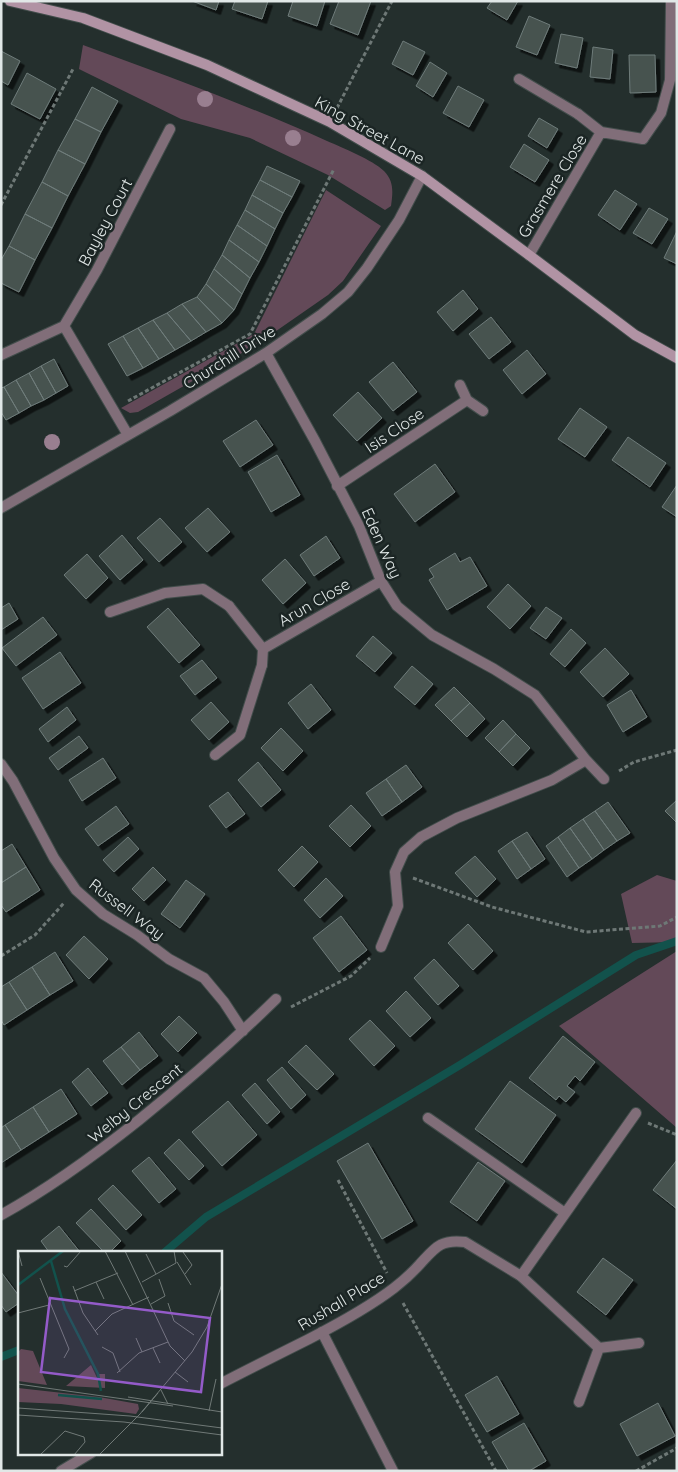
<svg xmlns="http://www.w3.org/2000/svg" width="678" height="1472" font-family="Quicksand,sans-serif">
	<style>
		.green { fill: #634958 }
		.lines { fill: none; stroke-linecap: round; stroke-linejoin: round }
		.stream { stroke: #12524c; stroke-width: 8 }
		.building { fill: #465250; stroke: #6f7c7a; filter: url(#shadow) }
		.lane-casing { stroke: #424d4b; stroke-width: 12 }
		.street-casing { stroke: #424d4b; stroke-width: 12 }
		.secondary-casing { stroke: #424d4b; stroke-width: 12 }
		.path { stroke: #6e7876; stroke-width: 3; stroke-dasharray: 4 2.5; stroke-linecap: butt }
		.lane { stroke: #816e79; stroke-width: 10 }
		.street { stroke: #816e79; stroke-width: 10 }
		.secondary { stroke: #b193a4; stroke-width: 10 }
		.tree { fill: #997f90 }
		.labels { text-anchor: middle; stroke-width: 5; stroke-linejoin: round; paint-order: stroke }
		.street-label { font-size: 16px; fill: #e1e8e7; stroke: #1b2524 }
		.inset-river { fill: none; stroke: #12524c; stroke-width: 2.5 }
		.inset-road { fill: none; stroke: #707977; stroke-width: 1 }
		.view { fill: #945bc9; fill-opacity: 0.15; stroke: #945bc9; stroke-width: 2.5 }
		.inset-edge { fill: none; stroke: #e1e8e7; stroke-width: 2.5 }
	</style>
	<defs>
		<filter id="shadow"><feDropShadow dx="4.5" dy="4.5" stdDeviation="0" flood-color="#0009"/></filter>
	</defs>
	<rect width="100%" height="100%" fill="#242f2d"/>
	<path class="green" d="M83,45C165,75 247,105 327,141C341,147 373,160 384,171C394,181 393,192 391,206L385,210L328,175L250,138L181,119L87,73L79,69Z
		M326,190L381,226L343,281L328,295L256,345L138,412L130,413L121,408L254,334Z
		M657,875L677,881V942L632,943L621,894Z
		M677,951V1128L559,1026Z"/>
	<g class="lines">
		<path class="stream" d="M165,1252L206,1217L460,1065L636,955L677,941
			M1,1357L19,1350"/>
	</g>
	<path class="building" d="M192,1H219L216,10Z
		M235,1H268L262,19L232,9Z
		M293,1H325L317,26L288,16Z
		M339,1H371L358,35L330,24Z
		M492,1H518L507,20L487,8Z
		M529,16L550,25L537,55L516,47Z
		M561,34L583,38L577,68L555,63Z
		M403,41L425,52L413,75L392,64Z
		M593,47L613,50L610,79L590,77Z
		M1,51L20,61L8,85L1,81Z
		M629,55H655L656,92L630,93Z
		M430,62L447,73L433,97L416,86Z
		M27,73L56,89L40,119L11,104Z
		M458,86L484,100L469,127L443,113Z
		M92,87L118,101L101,132L75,119Z
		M539,118L558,129L547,148L528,136Z
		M75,119L101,132L85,164L58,150Z
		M524,144L549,160L535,182L510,167Z
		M58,150L85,164L68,196L42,182Z
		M267,166L300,181L292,197L260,180Z
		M260,180L292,197L283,213L252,195Z
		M42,182L68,196L52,228L25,214Z
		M615,190L637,204L620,230L598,215Z
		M252,195L283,213L275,229L245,210Z
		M649,208L668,219L652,244L633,233Z
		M245,210L275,229L267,246L237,225Z
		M25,214L52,228L35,260L9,246Z
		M237,225L267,246L259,262L229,240Z
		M677,231V264L664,258Z
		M229,240L259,262L250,278L222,255Z
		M9,246L35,260L19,292L1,283V260Z
		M222,255L250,278L242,294L214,269Z
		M214,269L242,294L234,310L206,284Z
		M206,284L234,310L222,323L197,297Z
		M463,290L478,309L453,331L437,312Z
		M197,297L222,323L206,332L182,304Z
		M182,304L206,332L191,341L167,313Z
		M167,313L191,341L175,350L153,320Z
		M491,317L511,342L489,359L469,334Z
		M153,320L175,350L159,359L138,328Z
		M138,328L159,359L143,368L123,336Z
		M123,336L143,368L127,376L108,344Z
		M527,350L546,374L522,394L503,370Z
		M54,359L68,386L56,393L41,366Z
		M393,362L417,392L393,411L369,382Z
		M41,366L56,393L44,400L29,373Z
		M29,373L44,400L31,406L16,380Z
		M16,380L31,406L19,413L4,387Z
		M4,387L19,413L6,420L1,412V388Z
		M358,392L382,418L357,441L333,415Z
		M580,408L607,427L585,457L558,439Z
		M256,420L273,445L240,467L223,441Z
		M628,437L666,463L650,487L612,460Z
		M277,455L300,495L271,512L248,472Z
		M435,464L455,492L415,522L394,494Z
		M677,485V517L662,507Z
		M208,508L230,532L207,552L185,528Z
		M160,518L182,542L159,562L137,538Z
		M122,535L143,560L120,580L99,556Z
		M326,536L340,558L314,576L300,555Z
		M455,553L460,562L470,557L487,586L447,610L429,580L434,577L429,569Z
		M87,554L108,578L86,599L64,575Z
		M285,559L306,583L283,604L262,580Z
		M508,584L531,606L510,629L487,607Z
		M9,603L18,619L1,630V608Z
		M546,607L562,618L546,639L530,628Z
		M168,608L200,645L179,663L147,627Z
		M43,617L57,635L16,666L2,648Z
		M571,629L586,643L565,667L550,654Z
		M373,636L392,653L375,672L356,656Z
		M605,648L629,674L603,697L580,672Z
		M60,652L81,683L43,709L22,678Z
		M202,660L217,678L195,695L180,676Z
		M412,666L433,684L415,705L394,687Z
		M311,684L331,710L308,729L288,703Z
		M454,687L470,703L451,721L435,705Z
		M631,690L647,717L623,732L607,705Z
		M211,702L229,722L209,740L191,720Z
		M470,703L485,719L467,737L451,721Z
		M67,707L76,720L48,742L39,729Z
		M503,720L516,734L499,752L485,738Z
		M281,728L303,751L283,771L261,748Z
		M516,734L530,748L513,766L499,752Z
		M79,736L88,748L58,770L49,758Z
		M103,758L116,778L82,801L69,780Z
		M258,762L281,790L261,807L238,780Z
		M406,765L422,787L402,802L386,779Z
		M386,779L402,802L382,816L366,793Z
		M228,792L245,814L226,828L209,806Z
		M677,800V823L665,811Z
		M608,802L630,833L617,841L595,811Z
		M351,805L371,826L350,847L329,826Z
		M116,806L129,824L98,846L85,829Z
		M595,811L617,841L604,850L583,819Z
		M583,819L604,850L592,859L570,828Z
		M570,828L592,859L579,868L558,837Z
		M527,832L545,859L531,869L512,841Z
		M128,837L139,849L114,872L103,860Z
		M558,837L579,868L567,877L546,846Z
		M512,841L531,869L517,879L498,851Z
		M12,844L26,867L1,883V851Z
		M302,846L318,862L294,887L278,870Z
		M475,856L496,879L477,897L455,873Z
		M26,867L40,890L6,912L1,905V883Z
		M153,867L166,880L144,901L132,889Z
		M326,878L343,896L320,918L304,900Z
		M186,880L205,894L180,928L161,914Z
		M341,916L367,950L339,972L313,938Z
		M468,924L493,951L473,970L448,943Z
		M84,936L108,959L89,979L66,955Z
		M55,952L73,981L50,995L32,967Z
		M434,959L459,986L438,1005L414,978Z
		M32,967L50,995L27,1010L9,982Z
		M9,982L27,1010L4,1025L1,1020V987Z
		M406,991L431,1018L410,1037L386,1011Z
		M179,1016L197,1033L178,1052L161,1034Z
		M370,1020L395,1046L374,1066L349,1039Z
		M139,1032L158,1056L140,1070L121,1047Z
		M563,1036L595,1062L580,1081L575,1076L567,1086L575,1092L566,1102L559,1096L556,1100L529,1078Z
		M306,1045L334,1074L317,1090L288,1062Z
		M121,1047L140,1070L122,1085L103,1061Z
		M282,1067L306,1095L291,1109L267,1080Z
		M88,1068L108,1093L91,1106L72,1082Z
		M510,1081L556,1115L522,1163L475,1129Z
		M255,1083L280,1112L267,1124L242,1095Z
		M61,1089L77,1114L49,1132L33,1107Z
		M228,1101L257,1135L222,1166L192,1132Z
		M33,1107L49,1132L21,1150L5,1125Z
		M5,1125L21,1150L1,1163V1128Z
		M179,1139L204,1166L189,1180L164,1153Z
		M368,1143L413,1221L382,1239L337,1161Z
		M149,1157L176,1189L159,1203L132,1171Z
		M677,1160V1209L653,1190Z
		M478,1162L505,1181L477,1221L450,1202Z
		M113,1185L142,1215L126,1230L98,1199Z
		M91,1209L121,1241L110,1252H104L76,1223Z
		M59,1226L80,1252H49L41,1241Z
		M603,1258L633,1280L606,1315L577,1292Z
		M1,1272L19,1296V1303L6,1312L1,1305Z
		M497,1376L519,1414L487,1432L465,1395Z
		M658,1403L675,1436L637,1456L620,1424Z
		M524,1423L546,1461L529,1471H509L492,1442Z"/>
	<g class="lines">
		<defs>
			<path id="lane" d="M519,79L578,114
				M643,139L661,113L670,80L671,1
				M110,612L165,593L203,589L229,606
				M215,755L240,735L262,665
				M428,1118L565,1213
				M322,1332L393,1471
				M599,1348L639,1343
				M579,1402L599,1348L521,1276L636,1113"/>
			<path id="street" d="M578,114L601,132L643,139
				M529,255L601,132
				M64,326L128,435
				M266,353L315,441L359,526L381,581L397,606L432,635L494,669L535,695L586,760L604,779
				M1,355L64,326L97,270L170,129
				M460,385L467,400L483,411
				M337,486L467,400
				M1,508L170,411L266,353L322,314L348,292L367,268L399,220L422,176
				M229,606L263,649L262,665
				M263,649L381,581
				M1,764L13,781L54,858L76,890L103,914L137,935L169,959L204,978L224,1002L243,1031
				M381,947L398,906L395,872L404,852L421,837L457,818L552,780L586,760
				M1,1215C50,1188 95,1155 139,1120C186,1082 232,1042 276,999
				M220,1384C249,1369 279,1354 309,1339C338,1324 368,1308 394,1288C403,1281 412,1273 420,1264C435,1248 440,1239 465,1242L521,1276
				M61,1471L91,1453"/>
			<path id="secondary" d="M10,1L83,18L207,65L330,122L422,176L529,255L635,335L677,358"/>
		</defs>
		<use href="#lane" class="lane-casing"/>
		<use href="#street" class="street-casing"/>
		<use href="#secondary" class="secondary-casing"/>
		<path class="path" d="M337,108L392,1
			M1,205L73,69
			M128,401L250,334L334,169
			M619,771L634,762L677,750
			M413,878L492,907L586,932L660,926L677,917
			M1,956L35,935L64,903
			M291,1007L351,976L370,958
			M648,1123L677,1135
			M338,1180L387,1273
			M403,1303L496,1471
			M636,1471L677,1448"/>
		<use href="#lane" class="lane"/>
		<use href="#street" class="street"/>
		<use href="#secondary" class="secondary"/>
	</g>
	<g class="tree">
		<circle cx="205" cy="99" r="8"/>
		<circle cx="293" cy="138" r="8"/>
		<circle cx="52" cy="442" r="8"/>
	</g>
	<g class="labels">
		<g class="street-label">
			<text transform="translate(370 130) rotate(29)" y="6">King Street Lane</text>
			<text transform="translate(552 186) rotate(-59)" y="6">Grasmere Close</text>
			<text transform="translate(105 222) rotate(-62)" y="6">Bayley Court</text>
			<text transform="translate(229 357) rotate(-32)" y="6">Churchill Drive</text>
			<text transform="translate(394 430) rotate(-34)" y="6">Isis Close</text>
			<text transform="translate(382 543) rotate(66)" y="6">Eden Way</text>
			<text transform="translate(314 602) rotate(-30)" y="6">Arun Close</text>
			<text transform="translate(127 909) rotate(37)" y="6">Russell Way</text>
			<text transform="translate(135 1103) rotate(-39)" y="6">Welby Crescent</text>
			<text transform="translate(341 1301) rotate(-31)" y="6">Rushall Place</text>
		</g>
	</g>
	<g transform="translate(18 1251)">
		<rect width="204" height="204" fill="#242f2d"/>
		<path d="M3,98L15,100L29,134L0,130V101ZM73,114L80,129L81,123H87V137L48,135ZM0,137L81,146L120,153L121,158L118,163L43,153L0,151Z" fill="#634958"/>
		<path class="inset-river" d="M33,10L47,58L80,123L83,140M0,34L45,0M40,144L84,148"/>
		<path class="inset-road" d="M0,0L4,15M87,0L115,54M107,0L152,95L167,110M165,1L174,14L167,23M128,3L138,23M159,11L173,34M46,15L49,16L63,0M22,27L51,98L46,107M78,31L86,48M124,31L158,12L156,0M55,35L65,62L80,84M56,40L100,22M150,52L156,70L176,84M133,53L147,45L141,28M0,62L31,54M77,80L94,63L131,46M118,87L124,101M84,96L95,102L102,121M135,97L142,112M157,121L170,131M99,122L121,102L150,91M0,133L155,155M143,139L150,153M110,146L204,161M0,157L112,165L204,177M191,160L198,128M124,161L140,142M0,164L106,171L204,184M22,204L47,180L66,186L67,191L56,204M81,204L122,163L174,101L189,76L204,33"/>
		<path class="view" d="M32,47L192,67L183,141L23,121Z"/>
		<rect width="204" height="204" class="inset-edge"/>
	</g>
	<rect width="678" height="1472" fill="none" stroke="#e1e8e7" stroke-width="5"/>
</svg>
